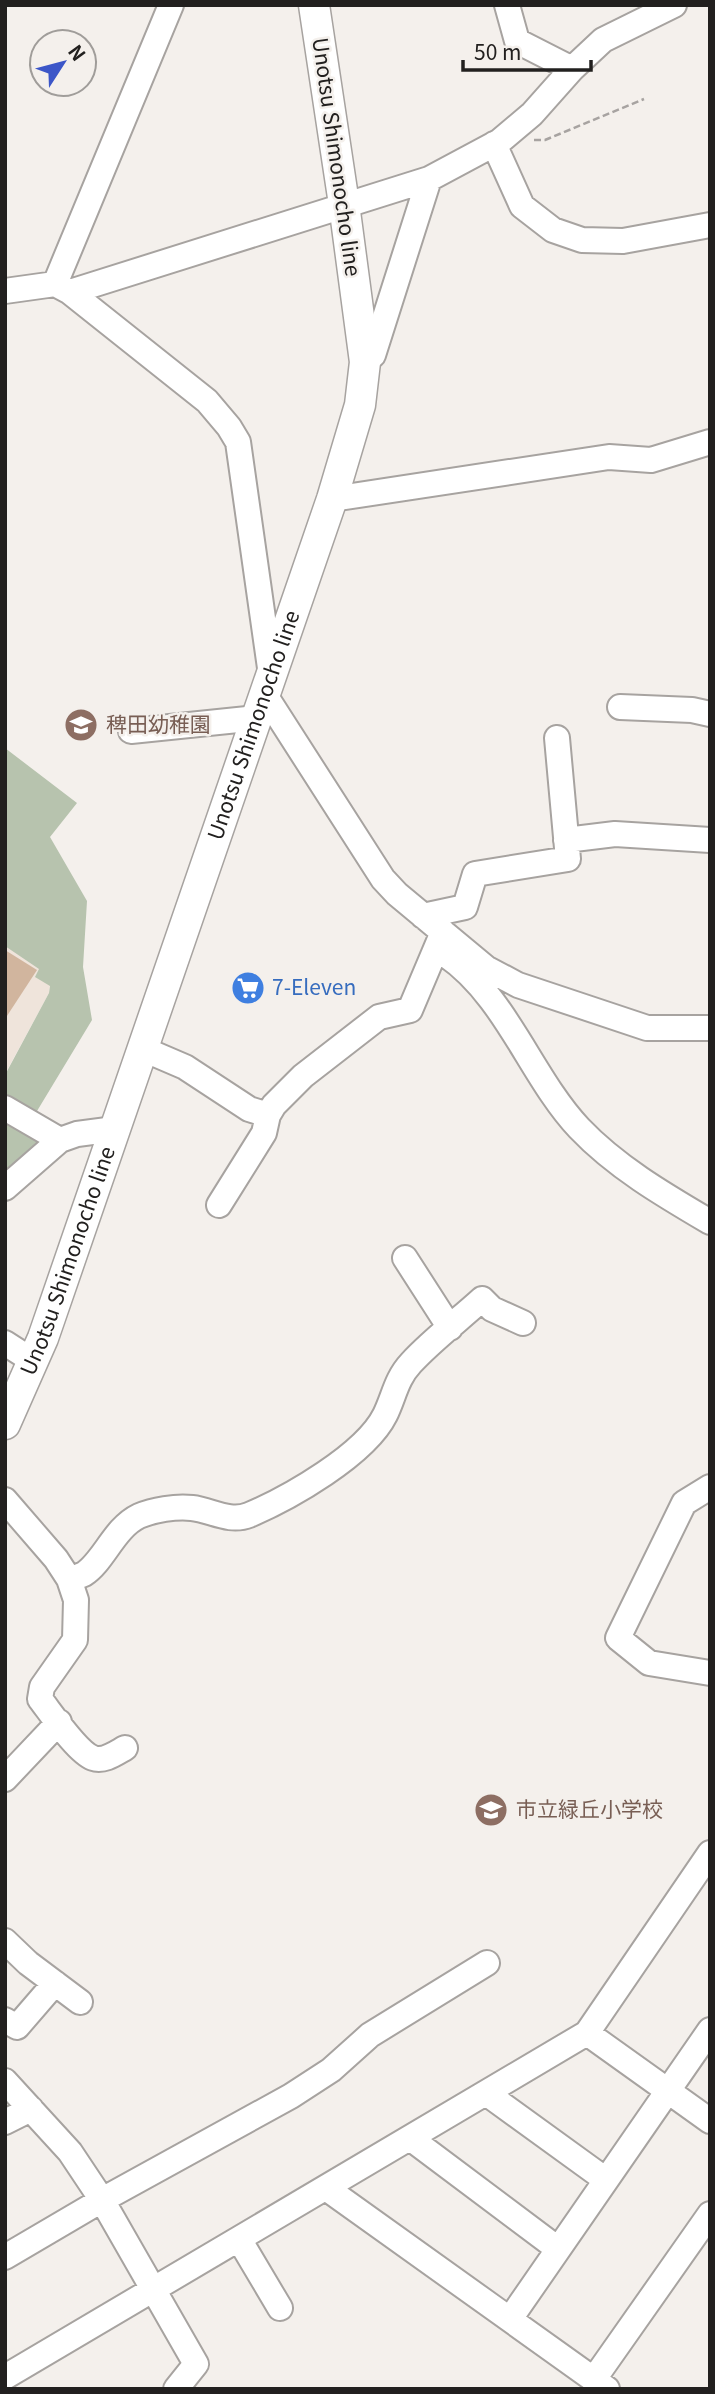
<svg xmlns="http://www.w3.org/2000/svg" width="715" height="2394" font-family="Georgia,'Noto Sans JP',serif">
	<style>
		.built { fill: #efe4db }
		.green { fill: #b7c3ae }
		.building { fill: #d1b59e }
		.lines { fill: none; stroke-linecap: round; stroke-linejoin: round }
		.minor-casing { stroke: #a7a3a0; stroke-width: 28 }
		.major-casing { stroke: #a7a3a0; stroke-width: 33 }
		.path { stroke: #a7a3a1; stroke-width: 2.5; stroke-dasharray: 7 3.5; stroke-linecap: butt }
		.minor { stroke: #fff; stroke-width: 24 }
		.major { stroke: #fff; stroke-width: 30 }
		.labels { text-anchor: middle; stroke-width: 5; stroke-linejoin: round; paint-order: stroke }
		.street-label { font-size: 21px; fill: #22201f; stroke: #f4f0ec }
		.education-label { font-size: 21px; fill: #785e54; stroke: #f4f0ec; text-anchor: start }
		.shop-label { font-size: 21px; fill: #366cbe; stroke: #f4f0ec; text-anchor: start }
	</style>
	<rect width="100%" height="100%" fill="#f4f0ec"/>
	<path class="built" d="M5,846L50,985L49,993L5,1074Z"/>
	<path class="green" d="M5,748L77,803L50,837L87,901L83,967L92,1020L34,1116L5,1102V1075L49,993L50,986L35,977L39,969L5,946Z
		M5,1115L47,1138L5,1178Z"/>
	<path class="building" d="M5,950L37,970L5,1019Z"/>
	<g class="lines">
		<defs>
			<path id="minor" d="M507,5L517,41L572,69
				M494,144L522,206L553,230L582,240L623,241L710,225
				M55,284L171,5
				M5,291L55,284L70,292L207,401L229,427L238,442L271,675
				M70,292L429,179L500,141L532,114L572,69L603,40L674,5
				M365,362L373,355L429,179
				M332,499L609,457L651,460L710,442
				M265,695L383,879L397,894L486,968L518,985L647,1028H710
				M620,707L692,710L710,714
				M131,731L257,718
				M566,840L615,834L710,840
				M423,916L465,907L475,874L568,859L557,738
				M446,955C506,996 531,1077 579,1128C616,1167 664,1195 710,1222
				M143,1049L185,1067L249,1109L268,1115
				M5,1108L60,1140
				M5,1188L60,1140L77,1134L115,1129
				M219,1205L264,1133L268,1115L274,1105L303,1076L379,1017L410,1010L443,932
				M405,1258L450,1328
				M5,1343L33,1361
				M710,1487L684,1503L618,1638L649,1663L710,1673
				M5,1500L56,1559L69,1579L76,1600L75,1640L42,1687L40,1699C51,1713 77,1752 93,1758C104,1762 116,1753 125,1748
				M69,1579C74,1578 80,1576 84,1574C104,1561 114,1528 139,1516C153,1510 176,1506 192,1508C211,1510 229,1523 249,1515C289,1498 365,1455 385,1415C394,1397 396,1379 411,1363C432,1340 459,1320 482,1299L492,1309L523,1323
				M5,1779L59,1722
				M5,1941L28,1963L80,2002
				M5,2020L17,2027L55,1983
				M587,2033L710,2121
				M5,2081L70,2152L102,2200L196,2364L176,2389
				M486,2093L606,2180
				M5,2122L31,2109
				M410,2138L558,2249
				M326,2188L607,2389
				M239,2239L280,2308
				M5,2257L102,2200L291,2096L331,2070L370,2035L487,1963
				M510,2319L710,2030
				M5,2377L587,2033L710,1853
				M594,2379L710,2214"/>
			<g id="major">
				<path id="s1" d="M5,1424L43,1338L332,499L360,405L365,362L344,204L314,5"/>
			</g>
		</defs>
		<use href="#minor" class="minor-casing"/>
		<use href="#major" class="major-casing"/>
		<path class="path" d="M534,140H545L644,99"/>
		<use href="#minor" class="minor"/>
		<use href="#major" class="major"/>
	</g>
	<defs>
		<symbol id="school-disc" viewBox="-11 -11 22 22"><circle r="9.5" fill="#8d6e63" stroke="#f4f0ec"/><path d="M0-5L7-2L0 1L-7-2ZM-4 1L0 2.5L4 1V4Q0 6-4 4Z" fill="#fff"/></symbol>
		<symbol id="supermarket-disc" viewBox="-11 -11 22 22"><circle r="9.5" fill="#3f7fe0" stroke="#f4f0ec"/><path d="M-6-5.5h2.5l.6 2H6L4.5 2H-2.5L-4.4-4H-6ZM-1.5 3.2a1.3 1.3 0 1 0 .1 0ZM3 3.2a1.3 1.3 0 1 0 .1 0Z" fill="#fff"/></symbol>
	</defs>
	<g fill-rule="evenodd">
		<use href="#school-disc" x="62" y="706" width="38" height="38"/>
		<use href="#supermarket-disc" x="229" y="969" width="38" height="38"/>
		<use href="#school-disc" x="472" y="1791" width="38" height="38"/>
	</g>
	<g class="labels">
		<g class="street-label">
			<text transform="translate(336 157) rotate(82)" y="7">Unotsu Shimonocho line</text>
			<text dy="7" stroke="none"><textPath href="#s1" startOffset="742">Unotsu Shimonocho line</textPath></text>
			<text dy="7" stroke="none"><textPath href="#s1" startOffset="175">Unotsu Shimonocho line</textPath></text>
		</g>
		<g class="education-label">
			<text x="106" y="732">稗田幼稚園</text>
			<text x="516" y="1817">市立緑丘小学校</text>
		</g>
		<g class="shop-label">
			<text x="272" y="995">7-Eleven</text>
		</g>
	</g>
	<rect width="715" height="2394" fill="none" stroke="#22201f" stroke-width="14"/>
	<g transform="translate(63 63) rotate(54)"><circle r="33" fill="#f4f0ec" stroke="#a09d9a" stroke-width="2"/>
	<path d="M0-5L12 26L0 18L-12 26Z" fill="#3c56c8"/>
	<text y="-10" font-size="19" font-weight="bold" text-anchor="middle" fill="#22201f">N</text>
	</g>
	<path d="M463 60v10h128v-10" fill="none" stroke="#22201f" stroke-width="3.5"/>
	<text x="474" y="60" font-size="21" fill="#22201f" stroke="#f4f0ec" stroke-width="5" paint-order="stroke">50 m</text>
</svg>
